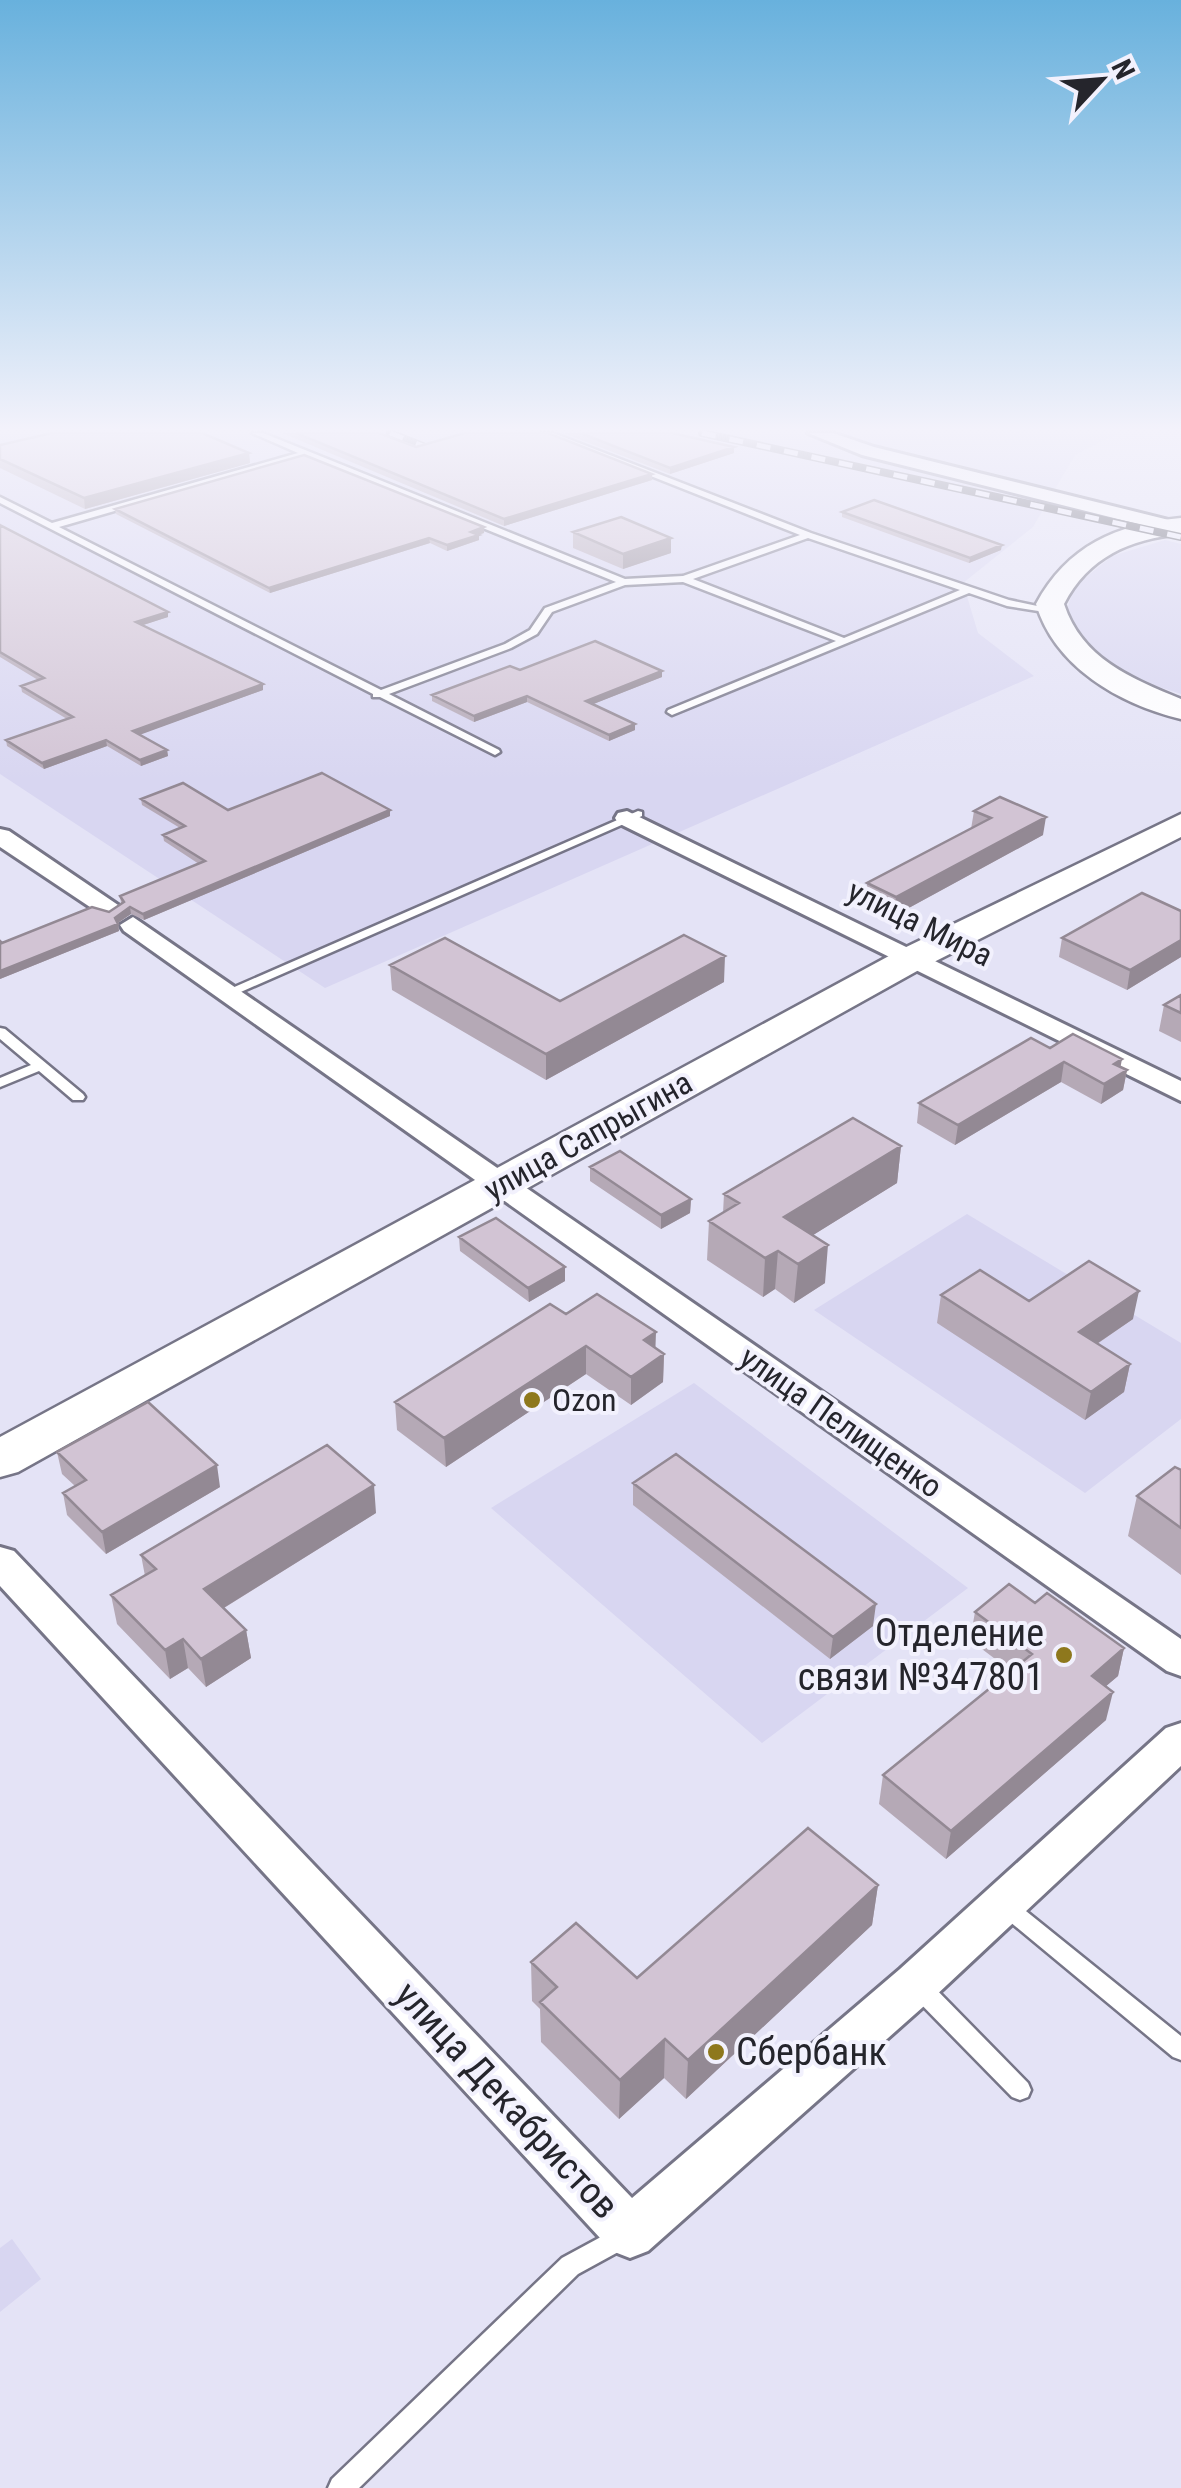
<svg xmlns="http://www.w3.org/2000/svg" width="1181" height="2488" font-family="'Roboto Condensed',sans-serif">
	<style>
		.built { fill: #d8d6f1 }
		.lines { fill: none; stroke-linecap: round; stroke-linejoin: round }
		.lane-casing { stroke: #767587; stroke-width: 5 }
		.street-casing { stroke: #767587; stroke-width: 6 }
		.secondary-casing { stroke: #767587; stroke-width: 5 }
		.lane { fill: #fff; fill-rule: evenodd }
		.street { fill: #fff; fill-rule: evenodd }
		.secondary { fill: #fff; fill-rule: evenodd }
		.rail-casing { stroke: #585862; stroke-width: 8 }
		.rail { stroke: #f2f1fd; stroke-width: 5; stroke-dasharray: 14; stroke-linecap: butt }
		.wall { fill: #b5a9b6 }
		.shaded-wall { fill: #938994 }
		.building { fill: #d2c4d4; stroke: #938994; stroke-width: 2.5 }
		.poi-dot { fill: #8e781d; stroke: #f2f1fd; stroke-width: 4 }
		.labels { text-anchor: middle; stroke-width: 8; stroke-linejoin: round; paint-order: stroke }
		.street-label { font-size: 32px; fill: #25252c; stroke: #f2f1fd }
		.poi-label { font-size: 32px; fill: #25252c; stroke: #f2f1fd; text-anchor: start }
		.near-poi-label { font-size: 38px; fill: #25252c; stroke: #f2f1fd; text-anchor: end }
		.near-street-label { font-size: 38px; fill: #25252c; stroke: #f2f1fd }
	</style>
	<rect width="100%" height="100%" fill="#e4e3f6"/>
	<path class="built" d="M0,433H1118L1075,455L1033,527L963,583L978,633L1034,676L325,988L0,774Z
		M1165,540L1181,544V694L1144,682L1079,648L1066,613L1074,587L1112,556Z
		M967,1214L1181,1343V1419L1085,1493L814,1310Z
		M694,1383L968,1588L762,1743L491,1508Z
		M12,2239L41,2279L0,2312V2248Z"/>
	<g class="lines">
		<defs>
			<path id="lane" d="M252,433H263L625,579L683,576L800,535L542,433H553L811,533L1009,600L1056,610L1051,613L1007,606L969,593L672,715L667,712L668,710L836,641L683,582L625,585L552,612L537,634L511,648L389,694L499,750L500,752L495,755L380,697H373V694L0,503V497L52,523L298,453ZM305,456L616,582L545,608L530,630L505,644L381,690L59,527ZM808,538L960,590L844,638L693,579Z
				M638,811L642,812V816L234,995H224L223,992Z
				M0,1028L5,1029L83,1094L85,1097L83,1100H73L39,1071L0,1087V1078L31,1065L0,1039Z
				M1004,1896L1011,1899L1181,2036V2060L1173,2057L997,1911L994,1905L997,1899Z
				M919,1977L927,1980L1028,2083L1031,2090L1028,2097L1020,2100L1012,2097L911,1994L908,1987L911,1980Z
				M623,2225L631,2229L635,2237L631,2245L578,2274L359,2488H328L332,2479L562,2258Z"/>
			<path id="street" d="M808,433H833L874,447L1181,523V531L1174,533L862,455Z
				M627,811L1181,1081V1101L618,823L615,818L618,813Z
				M0,829L9,831L121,907L108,915L99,913L0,847Z
				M133,917L1181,1639V1676L1167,1671L124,931L120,925Z
				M0,1547L14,1551L632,2198L900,1969L1166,1728L1181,1723V1766L932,1999L648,2251L630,2258L612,2251L0,1586Z"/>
			<path id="secondary" d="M1181,518V534C1130,539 1088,557 1064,604C1082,659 1131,678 1181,699V719C1119,704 1055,667 1036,604C1067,546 1117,524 1181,518Z
				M1181,814V837L926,966L18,1472L0,1477V1437L900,950Z"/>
		</defs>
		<use href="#lane" class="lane-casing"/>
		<use href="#street" class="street-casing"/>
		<use href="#secondary" class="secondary-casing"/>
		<use href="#lane" class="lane"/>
		<use href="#street" class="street"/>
		<use href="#secondary" class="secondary"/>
		<defs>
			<path id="rail" d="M390,433L445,455
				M702,433L1181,537"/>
		</defs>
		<use href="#rail" class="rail-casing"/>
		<use href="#rail" class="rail"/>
	</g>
	<path class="wall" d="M282,433H379L416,447L652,474V480L504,526Z
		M563,433H672L734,447V453L670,474Z
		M0,445L249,453L250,463L85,509L0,468Z
		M115,509L484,527V533L478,535L479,540L447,551L430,543L270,593L116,514Z
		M842,512L1001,550L969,563L842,517Z
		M0,525L168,617L143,625L263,684V690L140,734L167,750L168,756L141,766L107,746L44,769L7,746L6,740L67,719L22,692L21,686L38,680L0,657Z
		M573,532L671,538V553L623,569L573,548Z
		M520,670L662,677L593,704L635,724V730L609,741L527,702L474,722L432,701V695Z
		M141,799L228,810L390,816L144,920L131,914L118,923L119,931L0,979V941L2,943L109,912L121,903L120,896L199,864L164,841L163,835L180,828L142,805Z
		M974,811L1043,835L894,916L866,902L867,883L971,829Z
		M1181,911V957L1127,990L1059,957L1062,938Z
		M390,965L560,1001L724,982L546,1080L392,990Z
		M1181,995V1042L1159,1031L1164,1005Z
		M1050,1048L1120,1067L1127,1070L1123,1090L1101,1104L1061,1082L955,1145L917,1123L919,1103Z
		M901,1146L897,1183L813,1235L825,1283L794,1303L775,1289L763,1297L707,1260L709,1221L723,1213L724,1194Z
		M590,1167L691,1199L690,1213L661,1229L590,1181Z
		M459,1237L565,1281L529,1302L460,1251Z
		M941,1295L1029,1301L1133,1319L1097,1344L1130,1364L1124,1392L1085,1420L937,1323Z
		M566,1314L655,1348L664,1354L663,1382L631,1405L586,1374L446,1467L397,1430L395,1402Z
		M57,1452L220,1487L106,1554L67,1515L63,1493L75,1486L62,1474Z
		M1181,1470V1575L1128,1536L1137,1496Z
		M633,1483L873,1626L830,1659L633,1505Z
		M376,1513L224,1608L246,1630L251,1658L206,1687L188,1668L170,1679L117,1624L111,1595L145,1576L141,1555Z
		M1035,1603L1124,1648L1118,1676L1106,1686V1720L946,1859L879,1804L883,1775L1011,1671L970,1640L975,1612Z
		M878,1885L872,1925L686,2099L664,2078L619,2119L541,2042L540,2009L532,2001L531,1962L637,1978Z"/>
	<path class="shaded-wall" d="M734,447V453L670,474V468Z
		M249,453L250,463L85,509L84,498Z
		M652,474V480L504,526V519Z
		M484,527V533L471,537V532Z
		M479,535V540L447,551V545Z
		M429,538L430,543L270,593L269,588Z
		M671,538V553L623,569V554Z
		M1002,545L1001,550L969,563L970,558Z
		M168,612V617L137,627L136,622Z
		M662,671V677L586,707V701Z
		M263,684V690L134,737L133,731Z
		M527,696V702L474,722V716Z
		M635,724V730L609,741V735Z
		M106,740L107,746L44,769L42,763Z
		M167,750L168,756L141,766L140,760Z
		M390,810V816L144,920L143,914Z
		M1046,817L1043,835L894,916L896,897Z
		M130,907L131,914L116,924L115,918Z
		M118,924L119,931L0,979V971Z
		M1181,940V957L1127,990L1130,970Z
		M725,956L724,982L546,1080V1054Z
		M1122,1059L1119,1075L1127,1070L1123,1090L1101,1104L1104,1084L1114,1064Z
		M1064,1062L1061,1082L955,1145L958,1125Z
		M901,1146L897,1183L781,1255L784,1217Z
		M691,1199L690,1213L661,1229V1215Z
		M828,1245L825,1283L794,1303L798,1264Z
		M778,1251L775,1289L763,1297L765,1258Z
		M565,1267V1281L529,1302L528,1288Z
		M1139,1291L1133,1319L1073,1360L1079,1332Z
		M656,1332L655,1360L644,1340Z
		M586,1346V1374L446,1467L444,1438Z
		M664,1354L663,1382L631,1405V1377Z
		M1130,1364L1124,1392L1085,1420L1091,1392Z
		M217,1465L220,1487L106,1554L102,1532Z
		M374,1485L376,1513L209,1617L204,1589Z
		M876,1604L873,1626L830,1659L833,1637Z
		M246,1630L251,1658L206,1687L201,1659Z
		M183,1639L188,1668L170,1679L165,1650Z
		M1124,1648L1118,1676L1085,1704L1092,1676Z
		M1113,1692L1106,1720L946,1859L951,1831Z
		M878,1885L872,1925L686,2099L688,2060Z
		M665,2039L664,2078L619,2119L620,2080Z"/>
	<path class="building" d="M52,433H202L249,453L84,498L0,459V445Z
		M296,433H379L416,447L465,433H548L652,474L504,519Z
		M580,433H672L734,447L670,468Z
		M304,455L484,527L471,532L479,535L447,545L429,538L269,588L115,509Z
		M874,500L1002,545L970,558L842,512Z
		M621,517L671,538L623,554L573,532Z
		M0,525L168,612L136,622L263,684L133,731L167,750L140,760L106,740L42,763L6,740L73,717L21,686L44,678L0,652Z
		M595,641L662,671L586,701L635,724L609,735L527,696L474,716L432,695L510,666L520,670Z
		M322,773L390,810L143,914L130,907L115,918L118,924L0,971V941L2,943L92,907L109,912L124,902L120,896L205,861L163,835L185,826L141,799L183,783L228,810Z
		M1000,797L1046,817L896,897L867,883L991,818L974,811Z
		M1142,893L1181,911V940L1130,970L1062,938Z
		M684,935L725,956L546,1054L390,965L445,938L560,1001Z
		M1181,995V1013L1164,1005Z
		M1073,1034L1122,1059L1114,1064L1127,1070L1104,1084L1064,1062L958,1125L919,1103L1031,1038L1050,1048Z
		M853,1118L901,1146L784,1217L828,1245L798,1264L778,1251L765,1258L709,1221L739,1203L724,1194Z
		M620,1151L691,1199L661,1215L590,1167Z
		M496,1218L565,1267L528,1288L459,1237Z
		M1089,1261L1139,1291L1079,1332L1130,1364L1091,1392L941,1295L980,1270L1029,1301Z
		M597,1294L656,1332L644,1340L664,1354L631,1377L586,1346L444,1438L395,1402L550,1304L566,1314Z
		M148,1402L217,1465L102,1532L63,1493L86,1480L57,1452Z
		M327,1445L374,1485L204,1589L246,1630L201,1659L183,1639L165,1650L111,1595L156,1569L141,1555Z
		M676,1454L876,1604L833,1637L633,1483Z
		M1175,1467L1181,1470V1528L1137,1496Z
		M1009,1584L1035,1603L1047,1593L1124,1648L1092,1676L1113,1692L951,1831L883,1775L1032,1654L975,1612Z
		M808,1828L878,1885L688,2060L665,2039L620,2080L540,2002L557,1987L531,1962L576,1923L637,1978Z"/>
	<linearGradient id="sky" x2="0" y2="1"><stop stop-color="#68b1dd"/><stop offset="0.55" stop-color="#f3f2fb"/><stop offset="1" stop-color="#f3f2fb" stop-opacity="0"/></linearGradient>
	<rect width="1181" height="781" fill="url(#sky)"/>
	<g class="poi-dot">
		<circle cx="532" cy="1400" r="10"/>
		<circle cx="1064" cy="1655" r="10"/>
		<circle cx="716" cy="2052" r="10"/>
	</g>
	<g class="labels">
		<g class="street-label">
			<text transform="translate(920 923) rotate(26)" y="11">улица Мира</text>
			<text transform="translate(588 1136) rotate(-29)" y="11">улица Сапрыгина</text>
			<text transform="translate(841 1422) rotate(35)" y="11">улица Пелищенко</text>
		</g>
		<g class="poi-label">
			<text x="552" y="1411">Ozon</text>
		</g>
		<g class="near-poi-label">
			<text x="1044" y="1646">Отделение<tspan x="1044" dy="44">связи №347801</tspan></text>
			<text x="736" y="2065" text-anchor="start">Сбербанк</text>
		</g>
		<g class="near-street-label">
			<text transform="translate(507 2100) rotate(47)" y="13">улица Декабристов</text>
		</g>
	</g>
	<g transform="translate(1101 80) rotate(64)" stroke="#f2f1fd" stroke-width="8" paint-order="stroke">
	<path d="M0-8L18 38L0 25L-18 38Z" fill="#25252c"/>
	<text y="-15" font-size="28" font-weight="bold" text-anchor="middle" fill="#25252c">N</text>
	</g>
</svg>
